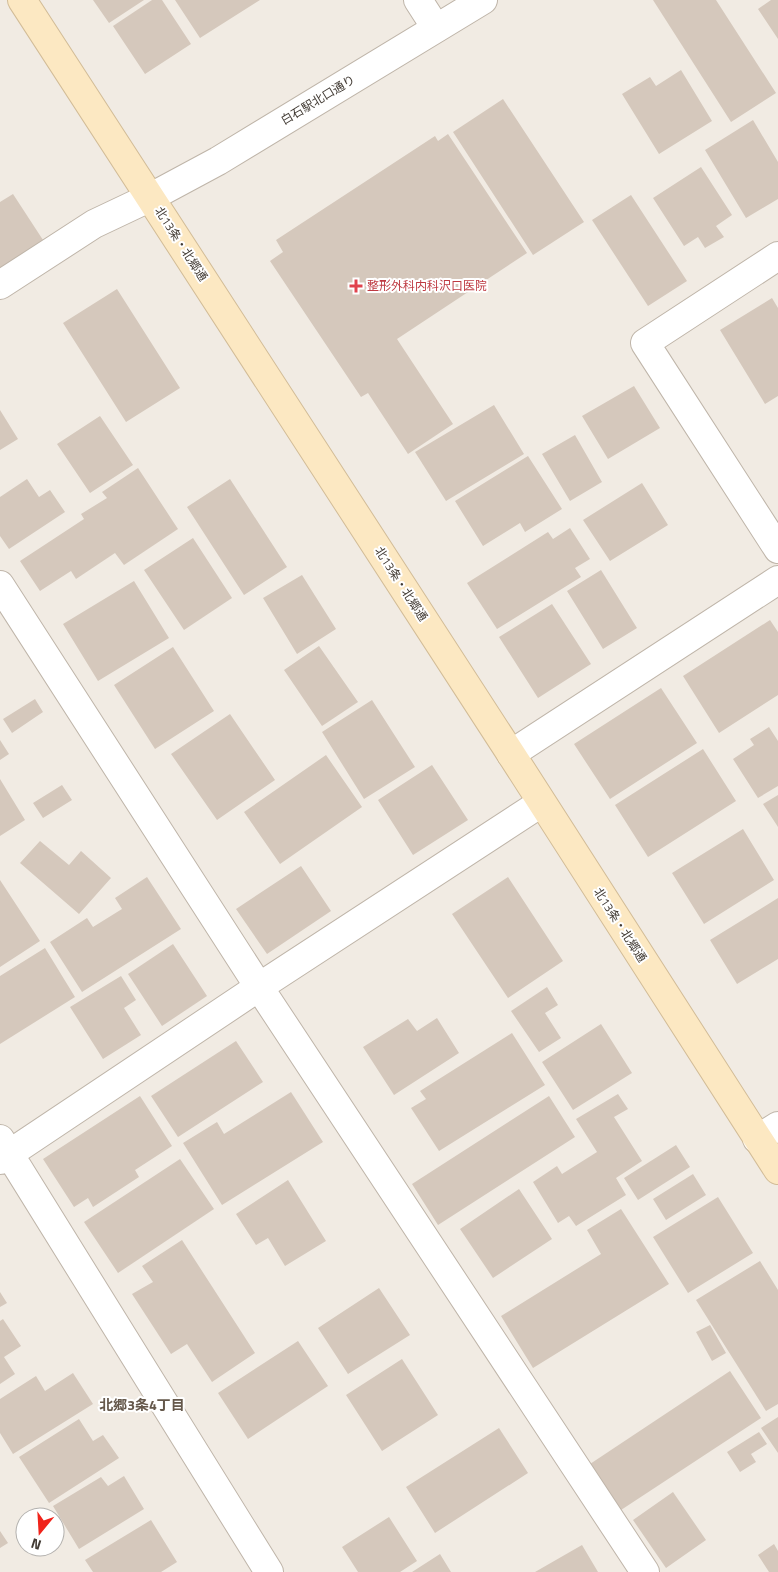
<svg xmlns="http://www.w3.org/2000/svg" width="778" height="1572" font-family="'Titillium Web','Noto Sans JP',sans-serif">
	<style>
		.building { fill: #d5c8bc }
		.lines { fill: none; stroke-linecap: round; stroke-linejoin: round }
		.minor-casing { stroke: #bfb5a9; stroke-width: 30 }
		.tertiary-casing { stroke: #bfb5a9; stroke-width: 30 }
		.secondary-casing { stroke: #d2bc97; stroke-width: 30 }
		.minor { stroke: #fff; stroke-width: 28 }
		.tertiary { stroke: #fff; stroke-width: 28 }
		.secondary { stroke: #fce8c2; stroke-width: 28 }
		.health-dot { fill: #e0444e; stroke: #fff; stroke-width: 2 }
		.labels { text-anchor: middle; stroke-width: 4; stroke-linejoin: round; paint-order: stroke }
		.street-label { font-size: 12px; fill: #423b34; stroke: #fff }
		.health-label { font-size: 12px; fill: #be3a42; stroke: #fff; text-anchor: start }
		.neighbourhood-label { font-size: 14px; font-weight: bold; fill: #65584b; stroke: #fff }
	</style>
	<rect width="100%" height="100%" fill="#f1ebe3"/>
	<path class="building" d="M93,0H144L109,23Z
		M152,0H162L191,44L145,74L113,26Z
		M175,0H260L200,38Z
		M653,0H716L776,93L731,122Z
		M771,0H778V39L758,9Z
		M681,70L712,121L659,154L622,94L650,77L656,86Z
		M503,99L584,222L533,255L453,132Z
		M753,120L778,162V199L746,218L705,150Z
		M448,134L527,253L397,339L453,424L408,454L368,393L361,397L270,261L283,252L276,240L435,136L438,141Z
		M701,167L732,215L716,226L724,237L705,248L698,237L684,246L653,198Z
		M13,194L43,240L0,269V202Z
		M631,195L687,281L648,306L592,220Z
		M117,289L180,388L126,422L63,323Z
		M772,298L778,308V396L765,404L720,330Z
		M634,386L660,428L608,459L582,416Z
		M494,405L524,454L446,501L415,452Z
		M0,410L18,439L0,450Z
		M100,416L133,465L90,493L57,444Z
		M575,435L602,482L570,501L542,454Z
		M528,456L562,509L525,532L520,523L483,546L455,501Z
		M138,468L178,529L124,565L115,553L76,579L71,571L40,591L20,561L84,519L81,514L107,498L102,492Z
		M27,479L39,497L50,490L65,512L9,549L0,536V497Z
		M230,479L287,567L244,595L187,507Z
		M642,483L668,525L610,561L583,520Z
		M570,528L590,559L575,568L581,577L497,629L467,583L548,532L553,539Z
		M193,538L232,598L184,630L144,570Z
		M601,570L637,628L603,649L567,591Z
		M302,575L336,629L297,654L263,598Z
		M134,581L169,638L98,681L63,624Z
		M552,604L591,664L538,698L499,637Z
		M770,620L778,632V695L719,733L683,676Z
		M319,646L358,702L322,726L284,670Z
		M173,647L214,711L155,749L114,685Z
		M661,688L697,743L610,799L574,744Z
		M35,699L43,712L12,733L3,719Z
		M372,700L415,767L364,799L322,732Z
		M230,714L275,780L217,820L171,754Z
		M769,727L778,741V786L758,798L733,759L754,745L750,739Z
		M0,740L9,754L0,760Z
		M703,749L736,801L648,857L615,805Z
		M326,755L362,807L280,864L244,812Z
		M432,765L468,820L413,855L378,800Z
		M0,779L25,820L0,836Z
		M62,785L72,800L43,818L33,803Z
		M778,795V827L763,804Z
		M743,829L774,880L704,924L672,873Z
		M40,841L69,865L81,851L111,878L79,914L20,863Z
		M301,866L331,911L267,954L236,909Z
		M147,877L181,929L82,992L50,942L87,918L93,927L122,909L115,898Z
		M508,877L563,961L508,998L452,914Z
		M0,880L40,941L0,967Z
		M778,898V959L737,984L710,940Z
		M173,944L207,996L162,1026L128,974Z
		M45,948L75,997L0,1044V976Z
		M121,976L136,1000L124,1008L141,1035L103,1059L70,1007Z
		M547,987L558,1005L545,1013L561,1038L539,1052L511,1011Z
		M437,1018L459,1053L394,1095L363,1047L408,1019L417,1031Z
		M601,1024L632,1073L573,1110L542,1062Z
		M512,1033L545,1085L439,1151L411,1108L426,1099L420,1091Z
		M236,1041L263,1082L178,1137L151,1096Z
		M291,1092L323,1142L222,1205L183,1143L217,1122L224,1134Z
		M618,1094L628,1109L614,1117L642,1161L616,1178L626,1195L576,1226L569,1216L558,1223L533,1182L557,1166L562,1174L597,1152L576,1119Z
		M140,1096L172,1146L135,1170L139,1177L93,1207L88,1198L74,1207L43,1159Z
		M549,1096L575,1137L438,1225L412,1184Z
		M676,1145L690,1167L638,1200L624,1178Z
		M180,1159L214,1209L118,1273L84,1222Z
		M693,1174L706,1195L666,1220L653,1199Z
		M288,1180L326,1241L285,1266L268,1238L256,1245L236,1214Z
		M519,1189L552,1239L493,1278L460,1229Z
		M718,1197L753,1253L688,1293L653,1237Z
		M621,1209L669,1284L533,1368L501,1316L601,1254L587,1230Z
		M182,1240L255,1353L212,1382L187,1344L171,1354L132,1294L153,1282L142,1266Z
		M760,1261L778,1290V1404L766,1411L696,1300Z
		M379,1288L410,1335L348,1374L318,1328Z
		M0,1292L7,1303L0,1307Z
		M3,1319L21,1346L4,1357L15,1374L0,1384V1321Z
		M710,1325L726,1353L712,1361L696,1332Z
		M298,1341L328,1386L248,1439L218,1393Z
		M402,1359L438,1415L382,1451L346,1395Z
		M730,1371L761,1418L621,1510L590,1464Z
		M73,1373L93,1404L13,1454L0,1433V1399L36,1376L45,1391Z
		M778,1417V1453L761,1428Z
		M79,1419L93,1441L103,1435L119,1458L49,1503L19,1457Z
		M499,1428L528,1473L435,1533L406,1487Z
		M759,1432L767,1444L751,1454L756,1462L740,1472L727,1452Z
		M124,1476L144,1509L79,1549L53,1506L101,1477L108,1486Z
		M673,1492L706,1540L666,1568L633,1520Z
		M389,1517L417,1561L400,1572H358L342,1547Z
		M151,1520L177,1562L161,1572H93L85,1560Z
		M0,1531L8,1543L0,1548Z
		M774,1544L778,1551V1572H769L758,1555Z
		M582,1545L598,1572H535Z
		M440,1554L451,1572H412Z"/>
	<g class="lines">
		<defs>
			<path id="minor" d="M418,0L436,28
				M778,256L645,343L778,549
				M0,285L94,224L151,197
				M0,585L259,987L645,1572
				M511,754L778,580
				M0,1139L269,1572
				M757,1139L778,1126
				M0,1160L259,987L541,803"/>
			<path id="tertiary" d="M151,197L218,161L483,0"/>
			<path id="secondary" d="M22,0L511,754L778,1170"/>
		</defs>
		<use href="#minor" class="minor-casing"/>
		<use href="#tertiary" class="tertiary-casing"/>
		<use href="#secondary" class="secondary-casing"/>
		<use href="#minor" class="minor"/>
		<use href="#tertiary" class="tertiary"/>
		<use href="#secondary" class="secondary"/>
	</g>
	<path class="health-dot" d="M353.5 278.5h5v5h5v5h-5v5h-5v-5h-5v-5h5z"/>
	<g class="labels">
		<g class="street-label">
			<text transform="translate(318 100) rotate(-31)" y="4">白石駅北口通り</text>
			<text transform="translate(181 244) rotate(57)" y="4">北13条・北郷通</text>
			<text transform="translate(401 584) rotate(57)" y="4">北13条・北郷通</text>
			<text transform="translate(620 925) rotate(57)" y="4">北13条・北郷通</text>
		</g>
		<g class="health-label">
			<text x="367" y="290">整形外科内科沢口医院</text>
		</g>
		<g class="neighbourhood-label">
			<text x="142" y="1410">北郷3条4丁目</text>
		</g>
	</g>
	<g transform="translate(40 1532) rotate(198)"><circle r="24" fill="#ffffff" stroke="#b3b1ae"/>
	<path d="M0-4L9 19L0 12L-9 19Z" fill="#f0241b"/>
	<text y="-8" font-size="14" font-weight="bold" text-anchor="middle" fill="#423b34">N</text>
	</g>
</svg>
